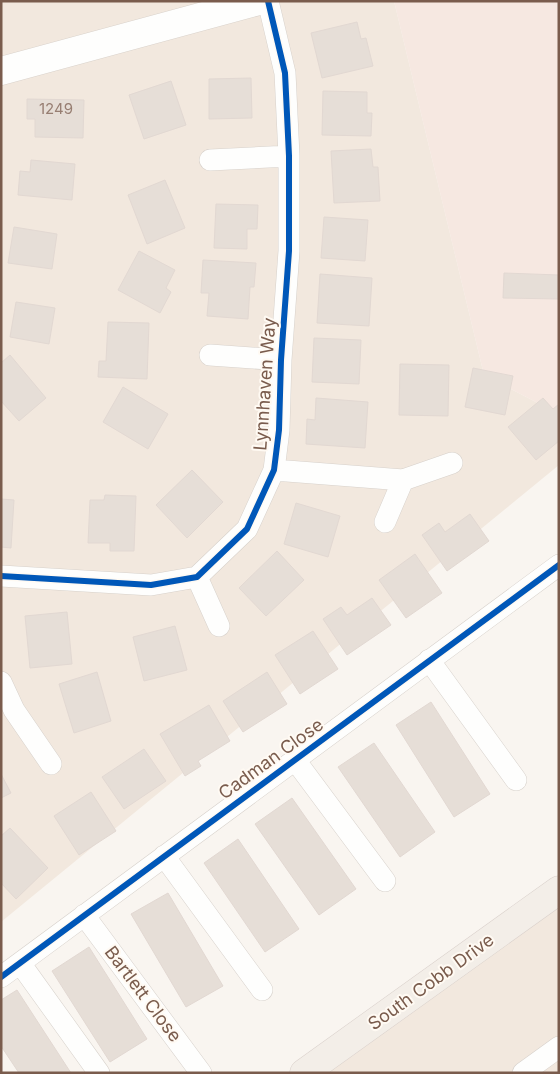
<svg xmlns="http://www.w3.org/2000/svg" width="560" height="1074" font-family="Inter,sans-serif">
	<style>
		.residential { fill: #f2e8de }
		.commercial { fill: #f6e8e1 }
		.building { fill: #e6ded7; stroke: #e2d8d2 }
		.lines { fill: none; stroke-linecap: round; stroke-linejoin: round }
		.street-casing { stroke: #d7d1cb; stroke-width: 22 }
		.secondary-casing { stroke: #d9d2cb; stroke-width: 29 }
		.primary-casing { stroke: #dad1cc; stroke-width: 29 }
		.street { stroke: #fefefd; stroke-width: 21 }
		.secondary { stroke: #fefefd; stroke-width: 28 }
		.primary { stroke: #f3eee8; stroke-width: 28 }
		.cycleway-casing { stroke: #fffaf3; stroke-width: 9 }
		.cycleway { stroke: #0057b8; stroke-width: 6 }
		.labels { text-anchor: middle; stroke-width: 4; stroke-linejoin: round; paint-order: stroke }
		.number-label { font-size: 15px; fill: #977e72 }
		.street-label { font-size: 18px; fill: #7a5c4d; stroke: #fffaf3 }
	</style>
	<rect width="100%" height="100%" fill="#f9f5f0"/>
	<path class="residential" d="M1,1H394L484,375L559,414V465L1,922Z
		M559,879V1073H303Z"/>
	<path class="commercial" d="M394,1H559V414L484,375Z"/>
	<path class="building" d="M357,22L361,39L366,38L373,66L322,78L311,33Z
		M251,78L252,118L209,119V79Z
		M171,81L186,125L144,139L129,95Z
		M323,91L367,92V113H372L371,136L322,135Z
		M27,99L84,100L83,138L35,137V119H27Z
		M371,149L373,167H378L380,201L334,203L331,151Z
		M31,160L75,164L72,200L18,195L20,171L30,172Z
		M165,180L185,228L147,244L128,195Z
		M216,204L258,205L257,229H247V249L214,248Z
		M324,217L368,220L365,261L321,258Z
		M14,227L57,234L52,269L8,263Z
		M139,251L175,270L166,288L171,292L160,313L118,290Z
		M203,260L256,263L254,287H250L248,319L207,316L209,293H201Z
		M504,273L559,275V299L503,298Z
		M320,274L372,278L369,326L317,323Z
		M16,302L55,308L49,344L10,337Z
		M108,322L149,323L147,379L98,377L99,361H106Z
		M314,338L361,340L359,384L312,382Z
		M10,355L46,398L19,421L1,401V363Z
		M400,364L449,365L448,416L399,415Z
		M473,368L513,376L505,415L465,407Z
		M123,387L168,414L148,449L103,422Z
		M316,398L368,402L365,448L306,444L307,419L315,420Z
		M543,398L553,409L559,404V441L536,460L508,427Z
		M192,470L223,502L187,538L156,505Z
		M105,495L136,496L134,551H110V543H88L90,500H104Z
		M1,499L14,500L11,548L1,547Z
		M296,503L340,516L328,557L284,544Z
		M470,514L489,541L447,571L422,535L439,523L445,532Z
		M277,551L304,580L266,616L239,588Z
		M415,554L442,593L406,618L379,580Z
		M372,598L391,625L347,655L323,619L341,607L347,615Z
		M67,612L72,664L30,668L25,616Z
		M175,626L187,670L144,681L133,637Z
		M313,631L338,669L300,694L275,655Z
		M97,672L111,721L74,733L59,684Z
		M267,672L287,704L243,732L223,701Z
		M431,702L490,794L454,817L396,725Z
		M209,705L230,741L198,761L201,766L185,776L160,734Z
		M374,743L435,832L400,857L338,767Z
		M144,749L166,781L124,809L102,777Z
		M1,774L11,793L1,798Z
		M91,792L116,831L79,855L54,816Z
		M292,798L356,889L319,915L255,824Z
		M10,828L48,868L16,899L1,883V836Z
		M238,839L299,929L265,952L204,863Z
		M168,893L223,986L186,1007L131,914Z
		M89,947L147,1039L110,1062L52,971Z
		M17,990L71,1073H19L1,1046V1000Z"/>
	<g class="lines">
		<defs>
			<path id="street" d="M210,160L289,156
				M210,355L281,360
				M274,470L403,480L452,463
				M385,522L403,480
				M1,576L151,585L197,577L247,529L274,470L279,430L281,360L289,251V156L285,73L268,1
				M197,577L219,626
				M429,660L516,780
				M1,682L14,710L51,764
				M295,760L385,881
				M164,856L262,990
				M84,915L201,1073
				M20,963L99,1073
				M1,977L559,565
				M523,1073L559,1047"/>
			<path id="secondary" d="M1,71L259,1"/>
			<path id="primary" d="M304,1073L559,890"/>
		</defs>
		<use href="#street" class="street-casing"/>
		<use href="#secondary" class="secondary-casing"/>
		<use href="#primary" class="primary-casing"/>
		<use href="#street" class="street"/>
		<use href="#secondary" class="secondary"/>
		<use href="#primary" class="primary"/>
		<defs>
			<path id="cycleway" d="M1,576L151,585L197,577L247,529L274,470L279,430L281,360L289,251V156L285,73L268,1
				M1,977L559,565"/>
		</defs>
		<use href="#cycleway" class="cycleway-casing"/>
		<use href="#cycleway" class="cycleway"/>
	</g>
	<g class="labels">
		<g class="number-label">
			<text x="56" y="114">1249</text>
		</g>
		<g class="street-label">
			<text transform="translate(265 384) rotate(-86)" y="6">Lynnhaven Way</text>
			<text transform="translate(271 759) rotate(-36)" y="6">Cadman Close</text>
			<text transform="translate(431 982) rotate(-36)" y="6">South Cobb Drive</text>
			<text transform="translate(143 994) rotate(53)" y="6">Bartlett Close</text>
		</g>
	</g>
	<rect width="560" height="1074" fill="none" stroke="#7a5c4d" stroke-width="5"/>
</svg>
